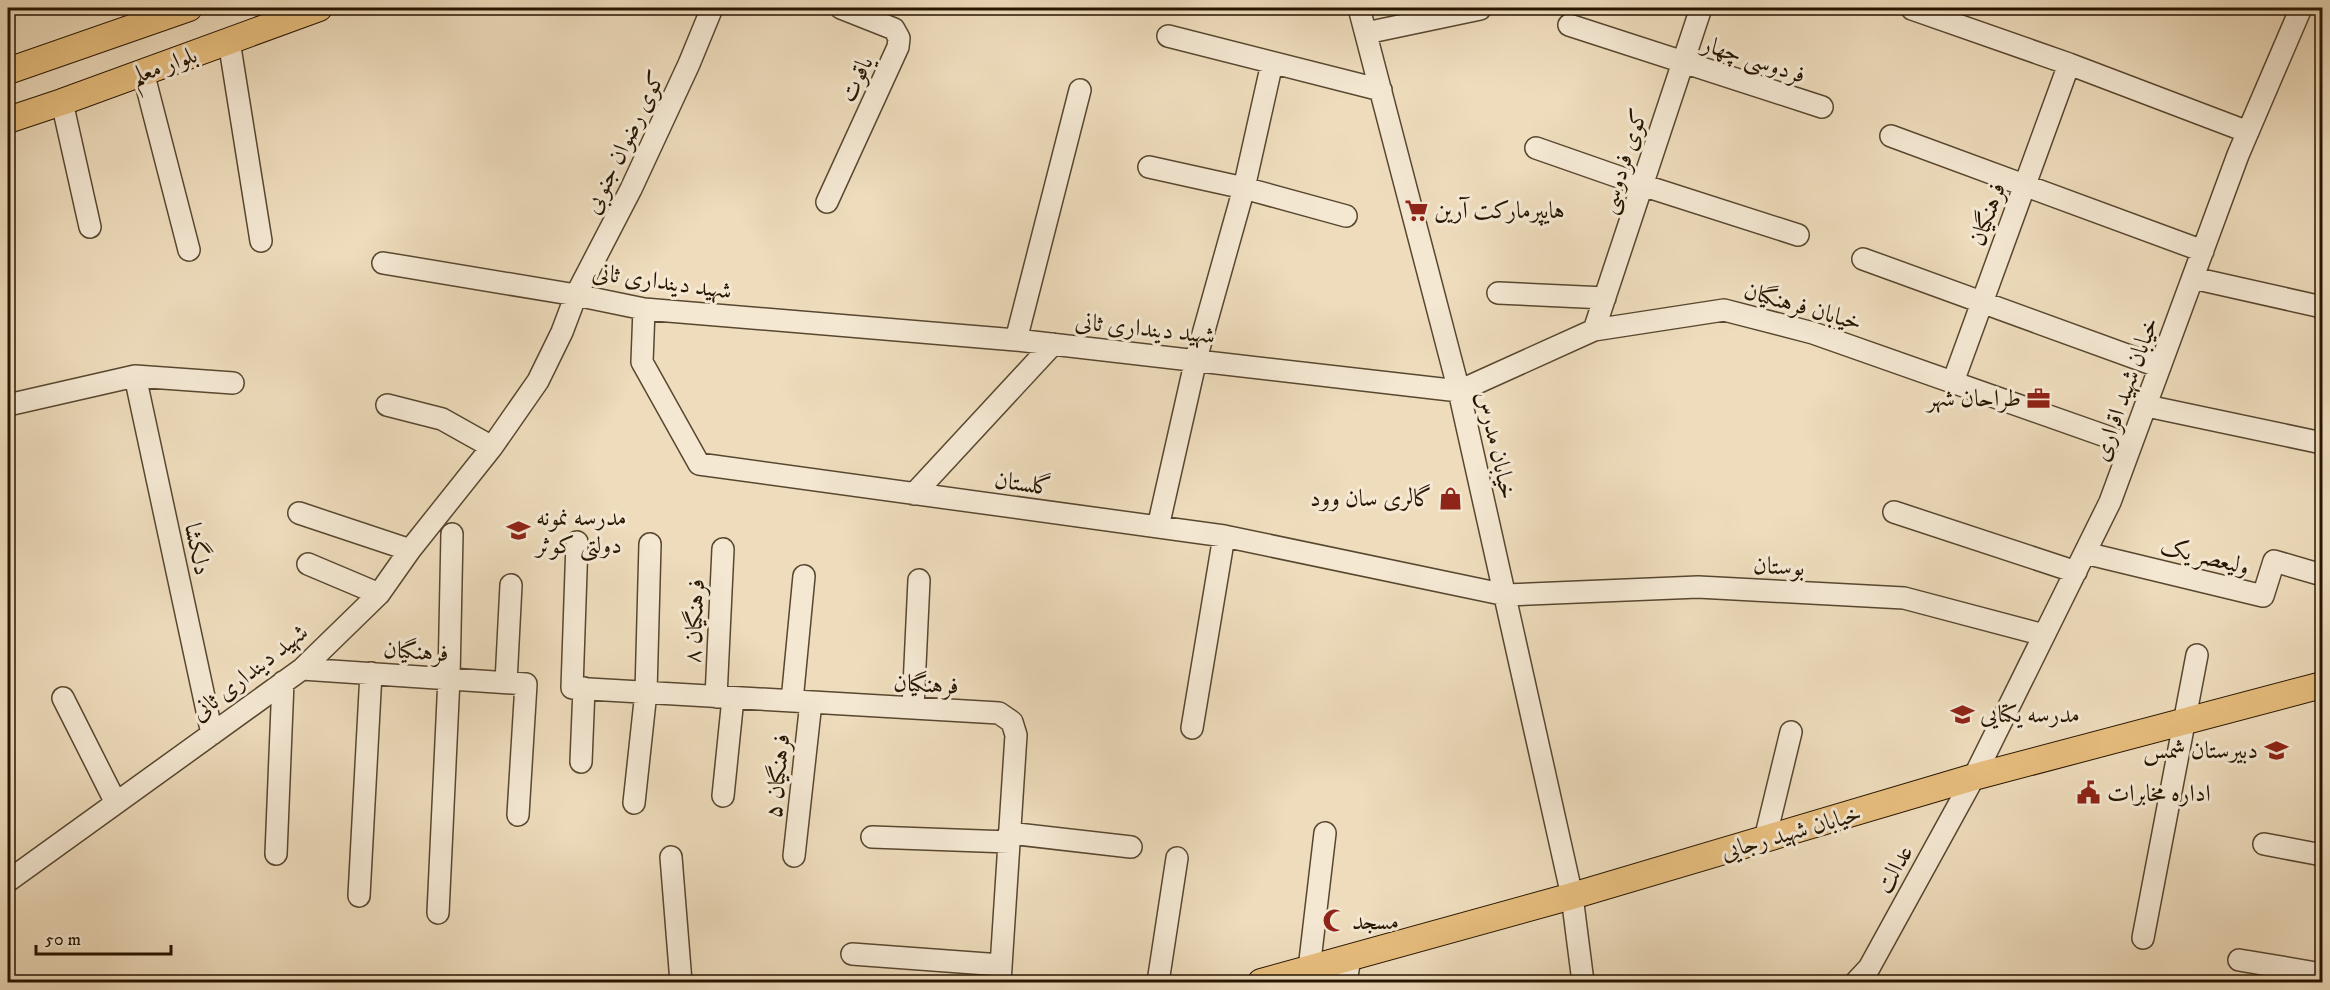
<svg xmlns="http://www.w3.org/2000/svg" width="2330" height="990" font-family="'IM FELL DW Pica',Amiri,serif">
	<style>
		.lines { fill: none; stroke-linecap: round; stroke-linejoin: round }
		.minor-casing { stroke: #58472f; stroke-width: 24 }
		.major-casing { stroke: #261500; stroke-width: 28 }
		.minor { stroke: #f4e8d3; stroke-width: 21 }
		.major { stroke: #e7be7e; stroke-width: 26 }
		.labels { text-anchor: middle; stroke-width: 6; stroke-linejoin: round; paint-order: stroke }
		.street-label { font-size: 24px; fill: #261500; stroke: #f4e8d3 }
		.poi-label { font-size: 24px; fill: #261500; stroke: #f4e8d3; text-anchor: start }
	</style>
	<rect width="100%" height="100%" fill="#eedcbc"/>
	<filter id="stains"><feTurbulence type="fractalNoise" baseFrequency=".00333" numOctaves="4"/><feColorMatrix values="0 0 0 0 .2 0 0 0 0 .09 0 0 0 0 .02 0 0 0 .5 -.17"/></filter>
	<radialGradient id="worn" r=".72"><stop offset=".6" stop-color="#630" stop-opacity="0"/><stop offset="1" stop-color="#630" stop-opacity=".3"/></radialGradient>
	<g class="lines">
		<defs>
			<path id="minor" d="M1359,8L1459,391L1572,896L1583,982
				M1912,9L2069,64L2248,132
				M1569,25L1822,107
				M1366,33L1480,9
				M1168,36L1381,90
				M229,41L261,241
				M143,72L189,250
				M62,102L90,227
				M1891,136L2203,251
				M1536,148L1642,185L1798,235
				M1149,167L1244,188L1346,216
				M827,202L898,47L899,38L894,29L841,8
				M1863,259L2160,367
				M383,263L576,295L644,309L1016,340L1459,391L1594,330L1724,310L1813,333L2131,445
				M2193,278L2322,307
				M1498,293L1605,298
				M644,309L642,362L699,464L1224,536L1506,595L1698,587L1904,598L2044,635
				M1594,330L1701,8
				M1016,340L1080,90
				M135,376L212,734
				M1953,382L2069,64
				M8,405L135,376L233,383
				M387,405L442,419L492,447
				M2147,406L2322,443
				M914,494L1053,344
				M1894,512L2076,572
				M299,513L410,550
				M1158,527L1196,359L1244,188L1272,63
				M577,542L572,688L999,713L1012,722L1016,735L1000,982
				M2085,553L2263,596L2274,561L2322,575
				M308,564L379,594
				M302,669L526,684L518,815
				M506,682L511,585
				M716,697L723,549
				M63,698L116,803
				M792,701L804,576
				M913,708L919,580
				M1192,728L1224,536
				M581,762L584,688
				M723,796L733,698
				M634,803L646,692L650,544
				M1009,833L1131,847
				M872,837L1009,842
				M1765,839L1791,732
				M2264,844L2322,855
				M276,854L283,682
				M794,856L811,702
				M671,857L681,982
				M8,881L302,669L379,594L410,550L492,447L538,381L562,332L576,295L631,189L689,64L712,8
				M359,896L371,673
				M438,913L449,678L452,534
				M2143,938L2197,655
				M852,954L1001,965
				M2239,960L2322,974
				M1309,969L1325,833
				M1158,982L1177,858
				M1346,982L1350,958
				M1856,982L1869,968L1974,777L2110,502L2238,155L2301,8"/>
			<path id="major" d="M8,71L189,8
				M8,120L62,102L319,8
				M1261,982L1572,896L1974,777L2322,685"/>
		</defs>
		<use href="#minor" class="minor-casing"/>
		<use href="#major" class="major-casing"/>
		<use href="#minor" class="minor"/>
		<use href="#major" class="major"/>
	</g>
	<defs>
		<symbol id="supermarket-bare" viewBox="-9 -9 18 18"><path d="M-6-5.5h2.5l.6 2H6L4.5 2H-2.5L-4.4-4H-6ZM-1.5 3.2a1.3 1.3 0 1 0 .1 0ZM3 3.2a1.3 1.3 0 1 0 .1 0Z" fill="#8f2418" stroke="#f4e8d3" stroke-width="2.5" paint-order="stroke"/></symbol>
		<symbol id="office-bare" viewBox="-9 -9 18 18"><path d="M-6-3h4V-5.5h4V-3h4V5H-6ZM-1-4.5V-3h2v-1.5ZM-6 0V1H6V0Z" fill="#8f2418" stroke="#f4e8d3" stroke-width="2.5" paint-order="stroke"/></symbol>
		<symbol id="shop-bare" viewBox="-9 -9 18 18"><path d="M-5-2.5h2.3a2.7 3.5 0 0 1 5.4 0H5L5.5 6h-11ZM-1.5-2.5h3a1.5 2.3 0 0 0-3 0Z" fill="#8f2418" stroke="#f4e8d3" stroke-width="2.5" paint-order="stroke"/></symbol>
		<symbol id="school-bare" viewBox="-9 -9 18 18"><path d="M0-5L7-2L0 1L-7-2ZM-4 1L0 2.5L4 1V4Q0 6-4 4Z" fill="#8f2418" stroke="#f4e8d3" stroke-width="2.5" paint-order="stroke"/></symbol>
		<symbol id="civic-bare" viewBox="-9 -9 18 18"><path d="M-.6-6.5H3V-4.5H.6V-3L4-1V1h2V6H-6V1h2V-1L-.6-3ZM-1.2 2.5V6h2.4V2.5Z" fill="#8f2418" stroke="#f4e8d3" stroke-width="2.5" paint-order="stroke"/></symbol>
		<symbol id="mosque-bare" viewBox="-9 -9 18 18"><path d="M3.5-4.9A6 6 0 1 0 3.5 4.9A5 5 0 1 1 3.5-4.9Z" fill="#8f2418" stroke="#f4e8d3" stroke-width="2.5" paint-order="stroke"/></symbol>
	</defs>
	<g fill-rule="evenodd">
		<use href="#supermarket-bare" x="1400" y="194" width="33" height="33"/>
		<use href="#office-bare" x="2022" y="382" width="33" height="33"/>
		<use href="#shop-bare" x="1434" y="482" width="33" height="33"/>
		<use href="#school-bare" x="502" y="514" width="33" height="33"/>
		<use href="#school-bare" x="1946" y="698" width="33" height="33"/>
		<use href="#school-bare" x="2260" y="734" width="33" height="33"/>
		<use href="#civic-bare" x="2072" y="776" width="33" height="33"/>
		<use href="#mosque-bare" x="1318" y="904" width="33" height="33"/>
	</g>
	<g class="labels">
		<g class="street-label">
			<text transform="translate(1754 59) rotate(18)" y="8">فردوسی چهار</text>
			<text transform="translate(164 65) rotate(-20)" y="8">بلوار معلم</text>
			<text transform="translate(856 79) rotate(-65)" y="8">یاقوت</text>
			<text transform="translate(624 142) rotate(-64)" y="8">کوی رضوان جنوبی</text>
			<text transform="translate(1623 161) rotate(-72)" y="8">کوی فردوسی</text>
			<text transform="translate(1987 214) rotate(-70)" y="8">فرهنگیان</text>
			<text transform="translate(662 281) rotate(8)" y="8">شهید دینداری ثانی</text>
			<text transform="translate(1803 306) rotate(16)" y="8">خیابان فرهنگیان</text>
			<text transform="translate(1145 328) rotate(6)" y="8">شهید دینداری ثانی</text>
			<text transform="translate(2125 389) rotate(-70)" y="8">خیابان شهید اقراری</text>
			<text transform="translate(1497 445) rotate(77)" y="8">خیابان مدرس</text>
			<text transform="translate(1023 483) rotate(8)" y="8">گلستان</text>
			<text transform="translate(198 549) rotate(78)" y="8">دلگشا</text>
			<text transform="translate(2205 556) rotate(14)" y="8">ولیعصر یک</text>
			<text transform="translate(1779 566) rotate(3)" y="8">بوستان</text>
			<text transform="translate(694 621) rotate(-87)" y="8">فرهنگیان ۸</text>
			<text transform="translate(416 651) rotate(4)" y="8">فرهنگیان</text>
			<text transform="translate(249 672) rotate(-38)" y="8">شهید دینداری ثانی</text>
			<text transform="translate(926 684) rotate(3)" y="8">فرهنگیان</text>
			<text transform="translate(777 776) rotate(-84)" y="8">فرهنگیان ۵</text>
			<text transform="translate(1791 832) rotate(-16)" y="8">خیابان شهید رجایی</text>
			<text transform="translate(1894 869) rotate(-61)" y="8">عدالت</text>
		</g>
		<g class="poi-label">
			<text x="1434" y="218">هایپرمارکت آرین</text>
			<text x="2021" y="406" text-anchor="end">طراحان شهر</text>
			<text x="1432" y="506" text-anchor="end">گالری سان وود</text>
			<text x="536" y="525">مدرسه نمونه<tspan x="536" dy="28">دولتی کوثر</tspan></text>
			<text x="1980" y="722">مدرسه یکتایی</text>
			<text x="2258" y="758" text-anchor="end">دبیرستان شمس</text>
			<text x="2107" y="801">اداره مخابرات</text>
			<text x="1352" y="929">مسجد</text>
		</g>
	</g>
	<rect width="2330" height="990" fill="none" stroke="#eedcbc" stroke-width="30"/>
	<rect x="9" y="9" width="2312" height="972" fill="none" stroke="#261500" stroke-width="3"/>
	<rect x="15" y="15" width="2300" height="960" fill="none" stroke="#261500" stroke-width="1.5"/>
	<path d="M36 945v9h135v-9" fill="none" stroke="#261500" stroke-width="3"/>
	<text x="45" y="945" font-size="18" fill="#261500" stroke="#f4e8d3" stroke-width="4.5" paint-order="stroke">50 m</text>
	<rect width="100%" height="100%" filter="url(#stains)"/>
	<rect width="100%" height="100%" fill="url(#worn)"/>
</svg>
